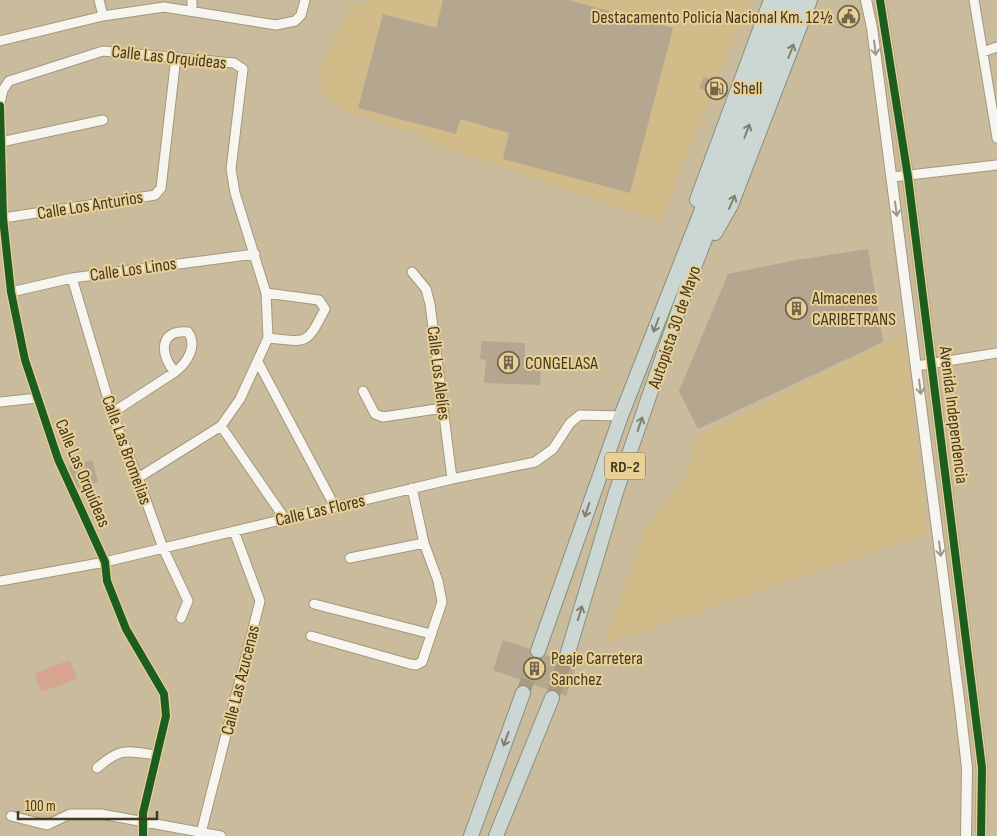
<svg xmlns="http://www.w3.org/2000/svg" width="997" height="836" font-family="'Sofia Sans Condensed',sans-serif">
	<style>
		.built { fill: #d0bb89 }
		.green { fill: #d7a490 }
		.building { fill: #b4a68f }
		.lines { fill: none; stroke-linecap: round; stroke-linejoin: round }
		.trunk-tunnel { stroke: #a89a7d; stroke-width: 14; stroke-dasharray: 14 7; stroke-linecap: butt }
		.minor-casing { stroke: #a2987f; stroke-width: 11 }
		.tertiary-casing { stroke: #a2987f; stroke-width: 12 }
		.trunk-casing { stroke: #889082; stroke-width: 16 }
		.minor { stroke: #f7f5f0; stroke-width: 9 }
		.tertiary { stroke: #f7f5f0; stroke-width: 10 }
		.trunk { stroke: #ccd6d2; stroke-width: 14 }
		.cycleway-casing { stroke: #e9d096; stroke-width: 11 }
		.cycleway { stroke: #1b5e20; stroke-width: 8 }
		.oneway { stroke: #9d9788 }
		.oneway2 { stroke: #818071 }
		.labels { text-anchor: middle; stroke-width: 4; stroke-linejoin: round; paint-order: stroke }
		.shield { fill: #e9d096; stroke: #756644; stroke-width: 1 }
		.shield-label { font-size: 16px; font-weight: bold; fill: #433921 }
		.poi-label { font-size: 18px; fill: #433921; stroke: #e9d096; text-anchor: start }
		.street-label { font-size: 18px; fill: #433921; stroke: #e9d096 }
	</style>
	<rect width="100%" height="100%" fill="#c9bb9c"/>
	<path class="built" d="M371,0H750L660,222L433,143L412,132L350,113L321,92L319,70L350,8Z
		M904,333L927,534L604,644L645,530L686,474L699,435Z"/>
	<path class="green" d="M70,660L77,679L41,692L35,673Z"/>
	<path class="building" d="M443,0H568L673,28L630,193L503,159L509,133L460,119L456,134L358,108L383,14L436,28Z
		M704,77L722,85L718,96L699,88Z
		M868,249L883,342L698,429L679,391L728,274L791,261Z
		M482,341L525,343V362L541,364L540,385L484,383L486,360L480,359Z
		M92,460L98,482L78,488L68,467Z
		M503,640L530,649L531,656L535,659H540L546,655L557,659L563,667L576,666L566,696L555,690H549L493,670Z"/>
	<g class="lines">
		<path class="trunk-tunnel" d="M523,693L538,651
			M552,698L566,659"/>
		<defs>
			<path id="minor" d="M99,0L103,16
				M974,0L997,138
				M192,11V0
				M0,41L103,16L164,7L276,25L295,21L301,15L305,0
				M983,52L997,47
				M0,103L3,90L9,81L103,51L234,63L243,69L231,169L235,193L266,293L268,338L240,399L221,426L138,478
				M0,106L3,218L11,292L25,360L58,459L105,562L107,581L126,629L164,694L166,716L143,813V836
				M1,142L103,120
				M892,177L997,165
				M3,218L149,196L155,195L161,188L176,57
				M412,272L426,289L430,304L452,479
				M72,278L114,419L138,478L163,548L188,601L181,618
				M11,292L72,278L255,254
				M266,293L319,300L325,309C306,346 308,342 268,338
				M258,362L335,507
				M917,366L997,353
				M363,391L375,414L383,417L443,408
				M0,402L37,398
				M112,413L175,372C187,363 198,346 188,332C158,329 160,356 175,372
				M221,426L285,519
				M350,558L424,543
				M0,581L105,562L452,479L535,462L553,449L570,423L580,415L621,416
				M314,604L431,634
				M311,636L410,664L416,665L422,662L442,602L438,581L424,543L412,488
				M97,768C121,747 126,751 156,755
				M11,816L47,825L70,814H101L221,836
				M201,833L260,601L234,531"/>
			<path id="tertiary" d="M866,0L872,28L960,707L967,768L966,836
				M880,0L908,177L982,768L981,836"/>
			<path id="trunk" d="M697,200L771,0
				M715,233L731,205L810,0
				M538,651L621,416L784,0
				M566,659L616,492L691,275L798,0
				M471,836L523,693
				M496,836L552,698"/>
		</defs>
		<use href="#minor" class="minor-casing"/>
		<use href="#tertiary" class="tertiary-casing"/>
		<use href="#trunk" class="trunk-casing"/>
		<use href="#minor" class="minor"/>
		<use href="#tertiary" class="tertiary"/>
		<use href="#trunk" class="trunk"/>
		<defs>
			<path id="cycleway" d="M880,0L908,177L982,768L981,836
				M0,106L3,218L11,292L25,360L58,459L105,562L107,581L126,629L164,694L166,716L143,813V836"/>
		</defs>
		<use href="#cycleway" class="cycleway-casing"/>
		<use href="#cycleway" class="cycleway"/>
	</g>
	<defs><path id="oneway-shaft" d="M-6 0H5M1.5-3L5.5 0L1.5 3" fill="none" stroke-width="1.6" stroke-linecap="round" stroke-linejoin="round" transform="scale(1.25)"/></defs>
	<g class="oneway">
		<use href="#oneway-shaft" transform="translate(875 48) rotate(83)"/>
		<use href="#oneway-shaft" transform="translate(896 209) rotate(82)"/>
		<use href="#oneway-shaft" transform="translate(920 387) rotate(83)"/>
		<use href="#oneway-shaft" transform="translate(940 549) rotate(83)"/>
	</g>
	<g class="oneway2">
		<use href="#oneway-shaft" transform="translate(791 51) rotate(-69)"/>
		<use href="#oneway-shaft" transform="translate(747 131) rotate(-69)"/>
		<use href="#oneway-shaft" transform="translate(732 202) rotate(-66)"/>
		<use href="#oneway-shaft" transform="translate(656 325) rotate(111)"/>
		<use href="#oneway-shaft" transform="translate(640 424) rotate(-71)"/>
		<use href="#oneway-shaft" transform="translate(587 510) rotate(108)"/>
		<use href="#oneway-shaft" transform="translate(580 613) rotate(-73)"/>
		<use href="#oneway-shaft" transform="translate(506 739) rotate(110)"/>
	</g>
	<defs>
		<symbol id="civic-ring" viewBox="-11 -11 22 22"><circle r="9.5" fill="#e9d096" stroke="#72664c" stroke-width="1.5"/><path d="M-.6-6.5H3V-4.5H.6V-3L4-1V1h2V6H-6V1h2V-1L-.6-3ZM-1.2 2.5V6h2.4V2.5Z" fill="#72664c"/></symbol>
		<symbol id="fuel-ring" viewBox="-11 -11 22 22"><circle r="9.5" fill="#e9d096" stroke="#72664c" stroke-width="1.5"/><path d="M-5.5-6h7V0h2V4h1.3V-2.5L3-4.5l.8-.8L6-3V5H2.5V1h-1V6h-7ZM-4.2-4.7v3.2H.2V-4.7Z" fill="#72664c"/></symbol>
		<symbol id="building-ring" viewBox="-11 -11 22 22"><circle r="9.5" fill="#e9d096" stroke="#72664c" stroke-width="1.5"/><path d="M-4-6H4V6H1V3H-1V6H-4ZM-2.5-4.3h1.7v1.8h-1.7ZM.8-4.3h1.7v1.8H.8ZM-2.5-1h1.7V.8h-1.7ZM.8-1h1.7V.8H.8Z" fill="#72664c"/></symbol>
	</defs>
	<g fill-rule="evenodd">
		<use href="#civic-ring" x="836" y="4" width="25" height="25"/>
		<use href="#fuel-ring" x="704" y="76" width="25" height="25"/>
		<use href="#building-ring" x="784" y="296" width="25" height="25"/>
		<use href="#building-ring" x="496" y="350" width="25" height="25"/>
		<use href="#building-ring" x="522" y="656" width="25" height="25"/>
	</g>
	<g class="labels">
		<rect class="shield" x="605" y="452.5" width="40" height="27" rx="4"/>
		<g class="shield-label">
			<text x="625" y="472">RD-2</text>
		</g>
		<g class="poi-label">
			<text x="833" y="23" text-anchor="end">Destacamento Policía Nacional Km. 12½</text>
			<text x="733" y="94">Shell</text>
			<text x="812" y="304">Almacenes<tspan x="812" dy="21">CARIBETRANS</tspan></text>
			<text x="525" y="369">CONGELASA</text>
			<text x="551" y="664">Peaje Carretera<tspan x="551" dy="21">Sanchez</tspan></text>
		</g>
		<g class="street-label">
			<text transform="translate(169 57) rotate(6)" y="6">Calle Las Orquídeas</text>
			<text transform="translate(90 205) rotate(-9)" y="6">Calle Los Anturios</text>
			<text transform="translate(133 269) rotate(-8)" y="6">Calle Los Linos</text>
			<text transform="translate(674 327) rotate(-71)" y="6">Autopista 30 de Mayo</text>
			<text transform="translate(439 373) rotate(83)" y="6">Calle Los Alelíes</text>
			<text transform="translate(954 415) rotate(83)" y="6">Avenida Independencia</text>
			<text transform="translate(127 450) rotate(70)" y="6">Calle Las Bromelias</text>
			<text transform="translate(83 473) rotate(67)" y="6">Calle Las Orquídeas</text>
			<text transform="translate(320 510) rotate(-13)" y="6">Calle Las Flores</text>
			<text transform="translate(240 680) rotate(-76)" y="6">Calle Las Azucenas</text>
		</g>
	</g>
	<path d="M18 811v8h139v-8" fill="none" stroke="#433921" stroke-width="2.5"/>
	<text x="25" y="811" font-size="15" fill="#433921" stroke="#e9d096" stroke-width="4" paint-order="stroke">100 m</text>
</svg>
